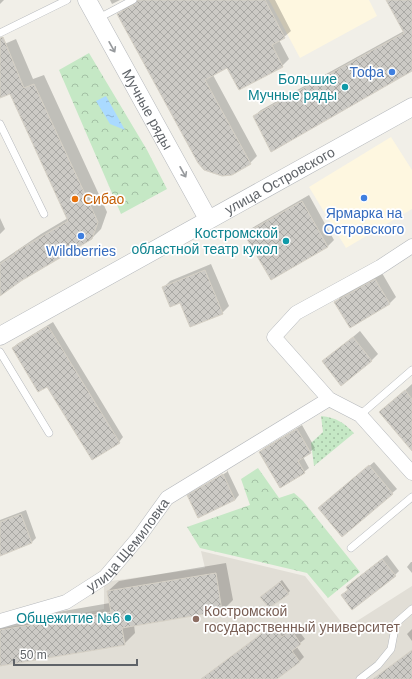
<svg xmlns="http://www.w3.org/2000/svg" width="412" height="679" font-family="Helvetica,sans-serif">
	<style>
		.commercial { fill: #fef7e0 }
		.education { fill: #e1ded6 }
		.grass { fill: url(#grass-dots) }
		.forest { fill: url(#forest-crowns) }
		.water { fill: url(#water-ripples) }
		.shadow { fill: #0003 }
		.building { fill: url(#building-cross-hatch); stroke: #d6d1c6 }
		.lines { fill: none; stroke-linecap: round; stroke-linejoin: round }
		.service-casing { stroke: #b5b8bc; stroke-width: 8 }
		.minor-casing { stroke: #b5b8bc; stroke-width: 15 }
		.tertiary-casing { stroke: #b5b8bc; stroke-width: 19 }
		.service { stroke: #fff; stroke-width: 7 }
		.minor { stroke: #fff; stroke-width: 14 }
		.tertiary { stroke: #fff; stroke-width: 18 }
		.oneway { stroke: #979a9d }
		.shop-dot { fill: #3f7fe0; stroke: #fff; stroke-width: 1.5 }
		.culture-dot { fill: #0f9aa8; stroke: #fff; stroke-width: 1.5 }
		.food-dot { fill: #e8710a; stroke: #fff; stroke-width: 1.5 }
		.education-dot { fill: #8d6e63; stroke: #fff; stroke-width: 1.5 }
		.labels { text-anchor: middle; stroke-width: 3.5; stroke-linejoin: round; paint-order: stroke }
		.shop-label { font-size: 14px; fill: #366cbe; stroke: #fff }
		.culture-label { font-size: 14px; fill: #0d838f; stroke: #fff; text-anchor: end }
		.street-label { font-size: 14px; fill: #5f6368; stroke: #fff }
		.food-label { font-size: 14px; fill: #c56008; stroke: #fff; text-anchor: start }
		.education-label { font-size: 14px; fill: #785e54; stroke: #fff; text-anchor: start }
	</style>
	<defs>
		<pattern id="grass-dots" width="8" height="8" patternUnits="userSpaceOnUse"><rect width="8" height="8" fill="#c5e8c5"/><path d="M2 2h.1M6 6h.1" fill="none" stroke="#a3c0a4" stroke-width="1.8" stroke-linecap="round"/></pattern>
		<pattern id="forest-crowns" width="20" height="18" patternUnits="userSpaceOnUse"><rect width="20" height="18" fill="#c5e8c5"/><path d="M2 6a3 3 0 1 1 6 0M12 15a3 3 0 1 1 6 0" fill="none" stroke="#a3c0a4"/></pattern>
		<pattern id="water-ripples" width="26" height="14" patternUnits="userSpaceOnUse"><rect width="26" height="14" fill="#aadaff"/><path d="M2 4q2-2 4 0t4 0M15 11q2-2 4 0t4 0" fill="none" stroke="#8eb4d2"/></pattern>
		<pattern id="building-cross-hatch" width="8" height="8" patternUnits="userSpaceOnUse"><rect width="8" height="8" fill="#cccac5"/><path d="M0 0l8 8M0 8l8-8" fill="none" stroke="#a9a8a4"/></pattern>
	</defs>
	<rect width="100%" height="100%" fill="#f1efe8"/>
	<path class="commercial" d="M269,0H369L377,16L300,58Z
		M391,137L412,170V209L346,248L309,187Z"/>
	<path class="education" d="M201,551L305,576L346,628L412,586V679H0V629L104,609V582L205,568Z"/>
	<path class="grass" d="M321,416C337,418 343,422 354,433L314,466L311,443L323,432Z"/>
	<path class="forest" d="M89,53L147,150L167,189L121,214L59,70Z
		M258,468L279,498L294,493L303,501L360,572L328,598L307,573L200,548L187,527L250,505L241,479Z"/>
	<path class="water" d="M106,96L125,130L110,124L96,101Z"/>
	<path class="shadow" d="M0,0H4L0,4Z
		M110,0H120L112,4Z
		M138,0H275L291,31L284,37L279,40L289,59L282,66L228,67L213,75L257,156L250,163L118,15L124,8Z
		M387,0H412V70L254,116L261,110L404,31Z
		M16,39L33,79L44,75L107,212L101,229L92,238L21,280L0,294V262L41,234L68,218L10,92L0,97V46Z
		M309,195L334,240L328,246L271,279L245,235L252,228Z
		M0,218L5,229L0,234Z
		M211,264L229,306L222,313L180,301L163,288L170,281Z
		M382,273L396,297L390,303L351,327L336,302L342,295Z
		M53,322L123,437L119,442L47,385L13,348L17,344Z
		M360,331L378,354L372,360L323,362Z
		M412,384V449L381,412Z
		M302,425L315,448L303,457L309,468L304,472L260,452L264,448Z
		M374,462L397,489L342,535L324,504Z
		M227,470L239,495L235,500L192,494L227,472Z
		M26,510L36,538L32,542L1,554L0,520Z
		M387,555L399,571L395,575L342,595L349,589L347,587L351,583Z
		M411,562H412V573L407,567Z
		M226,563L233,600L222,611L134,625L135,633L124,644L0,665V622L110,603L108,591L119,581Z
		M282,580L290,591L288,593L264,595Z
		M278,622L286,633L295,626L305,639L296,646L304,657L300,661L276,679H201Z
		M412,629V641L407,634Z"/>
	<path class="building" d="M138,0H265L285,38L272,45L283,67L239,90L227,68L205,80L251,164L232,175L222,176L204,170L198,163L117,14L135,4Z
		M386,0H412V71L271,152L253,116L404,33Z
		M3,37L24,88L34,84L98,222L92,239L21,281L0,296V264L16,253L15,252L68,221L10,94L0,98V38Z
		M302,201L328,247L271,280L244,234Z
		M205,270L223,314L190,327L180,303L170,307L162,287Z
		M375,279L390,304L350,328L334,302Z
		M48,326L120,443L92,460L47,387L38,392L12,348Z
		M353,337L372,361L341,386L322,361Z
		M405,390L412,399V451L379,412Z
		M297,429L311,453L298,461L305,473L280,488L259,452Z
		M369,465L393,494L342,537L318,508Z
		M223,474L235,500L198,518L187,495Z
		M21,514L32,543L0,556V522Z
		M382,559L396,576L352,610L341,595L348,590L346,587Z
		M216,573L222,611L122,628L125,645L0,666V630L111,612L107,591Z
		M280,582L289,594L269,608L260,597Z
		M273,625L282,637L291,630L301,644L292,651L300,662L277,679H201Z
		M412,650V679H373Z"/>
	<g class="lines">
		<defs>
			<path id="service" d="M97,19L133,0
				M0,33L67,0
				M0,124L44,214
				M0,352L49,433
				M360,415L412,370
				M351,548L412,497
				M360,679L378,665L391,649L396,623L412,609"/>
			<g id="minor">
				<path d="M412,246L380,267L296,313L274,337L329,399L360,415L412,473"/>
				<path id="s1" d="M0,621L66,602L105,577L139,537L167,498L329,399"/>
			</g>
			<g id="tertiary">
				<path id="s2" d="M87,0L208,219"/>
				<path id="s3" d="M0,336L412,107"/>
			</g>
		</defs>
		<use href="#service" class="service-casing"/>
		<use href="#minor" class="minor-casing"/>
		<use href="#tertiary" class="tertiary-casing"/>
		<use href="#service" class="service"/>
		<use href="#minor" class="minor"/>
		<use href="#tertiary" class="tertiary"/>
	</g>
	<defs><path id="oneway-shaft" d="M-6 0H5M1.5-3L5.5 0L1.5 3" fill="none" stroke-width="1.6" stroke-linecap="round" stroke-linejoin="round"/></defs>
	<g class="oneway">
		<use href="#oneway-shaft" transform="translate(112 47) rotate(61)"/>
		<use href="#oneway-shaft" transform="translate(183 172) rotate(61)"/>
	</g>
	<g class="shop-dot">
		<circle cx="392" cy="72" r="4"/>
		<circle cx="364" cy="198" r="4"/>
		<circle cx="81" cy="236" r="4"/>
	</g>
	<g class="culture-dot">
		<circle cx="345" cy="87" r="4"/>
		<circle cx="286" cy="241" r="4"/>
		<circle cx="128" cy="618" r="4"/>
	</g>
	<circle class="food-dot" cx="75" cy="199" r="4"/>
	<circle class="education-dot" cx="196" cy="619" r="4"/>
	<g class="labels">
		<g class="shop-label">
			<text x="384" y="77" text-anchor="end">Тофа</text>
			<text x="364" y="218">Ярмарка на<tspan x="364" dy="16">Островского</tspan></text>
			<text x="81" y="256">Wildberries</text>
		</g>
		<g class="culture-label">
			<text x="337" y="84">Большие<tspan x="337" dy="16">Мучные ряды</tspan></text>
			<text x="278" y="238">Костромской<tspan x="278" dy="16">областной театр кукол</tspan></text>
			<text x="120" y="623">Общежитие №6</text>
		</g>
		<g class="street-label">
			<text dy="5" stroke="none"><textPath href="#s2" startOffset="125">Мучные ряды</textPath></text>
			<text dy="5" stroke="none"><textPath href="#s3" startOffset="320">улица Островского</textPath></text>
			<text dy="5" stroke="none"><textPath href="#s1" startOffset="154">улица Щемиловка</textPath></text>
		</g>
		<g class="food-label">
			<text x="83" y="204">Сибао</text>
		</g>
		<g class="education-label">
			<text x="204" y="616">Костромской<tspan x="204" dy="16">государственный университет</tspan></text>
		</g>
	</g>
	<path d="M14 659v6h123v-6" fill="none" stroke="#5f6368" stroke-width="2"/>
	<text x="20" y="659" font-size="12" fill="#5f6368" stroke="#ffffff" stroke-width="3" paint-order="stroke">50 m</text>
</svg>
